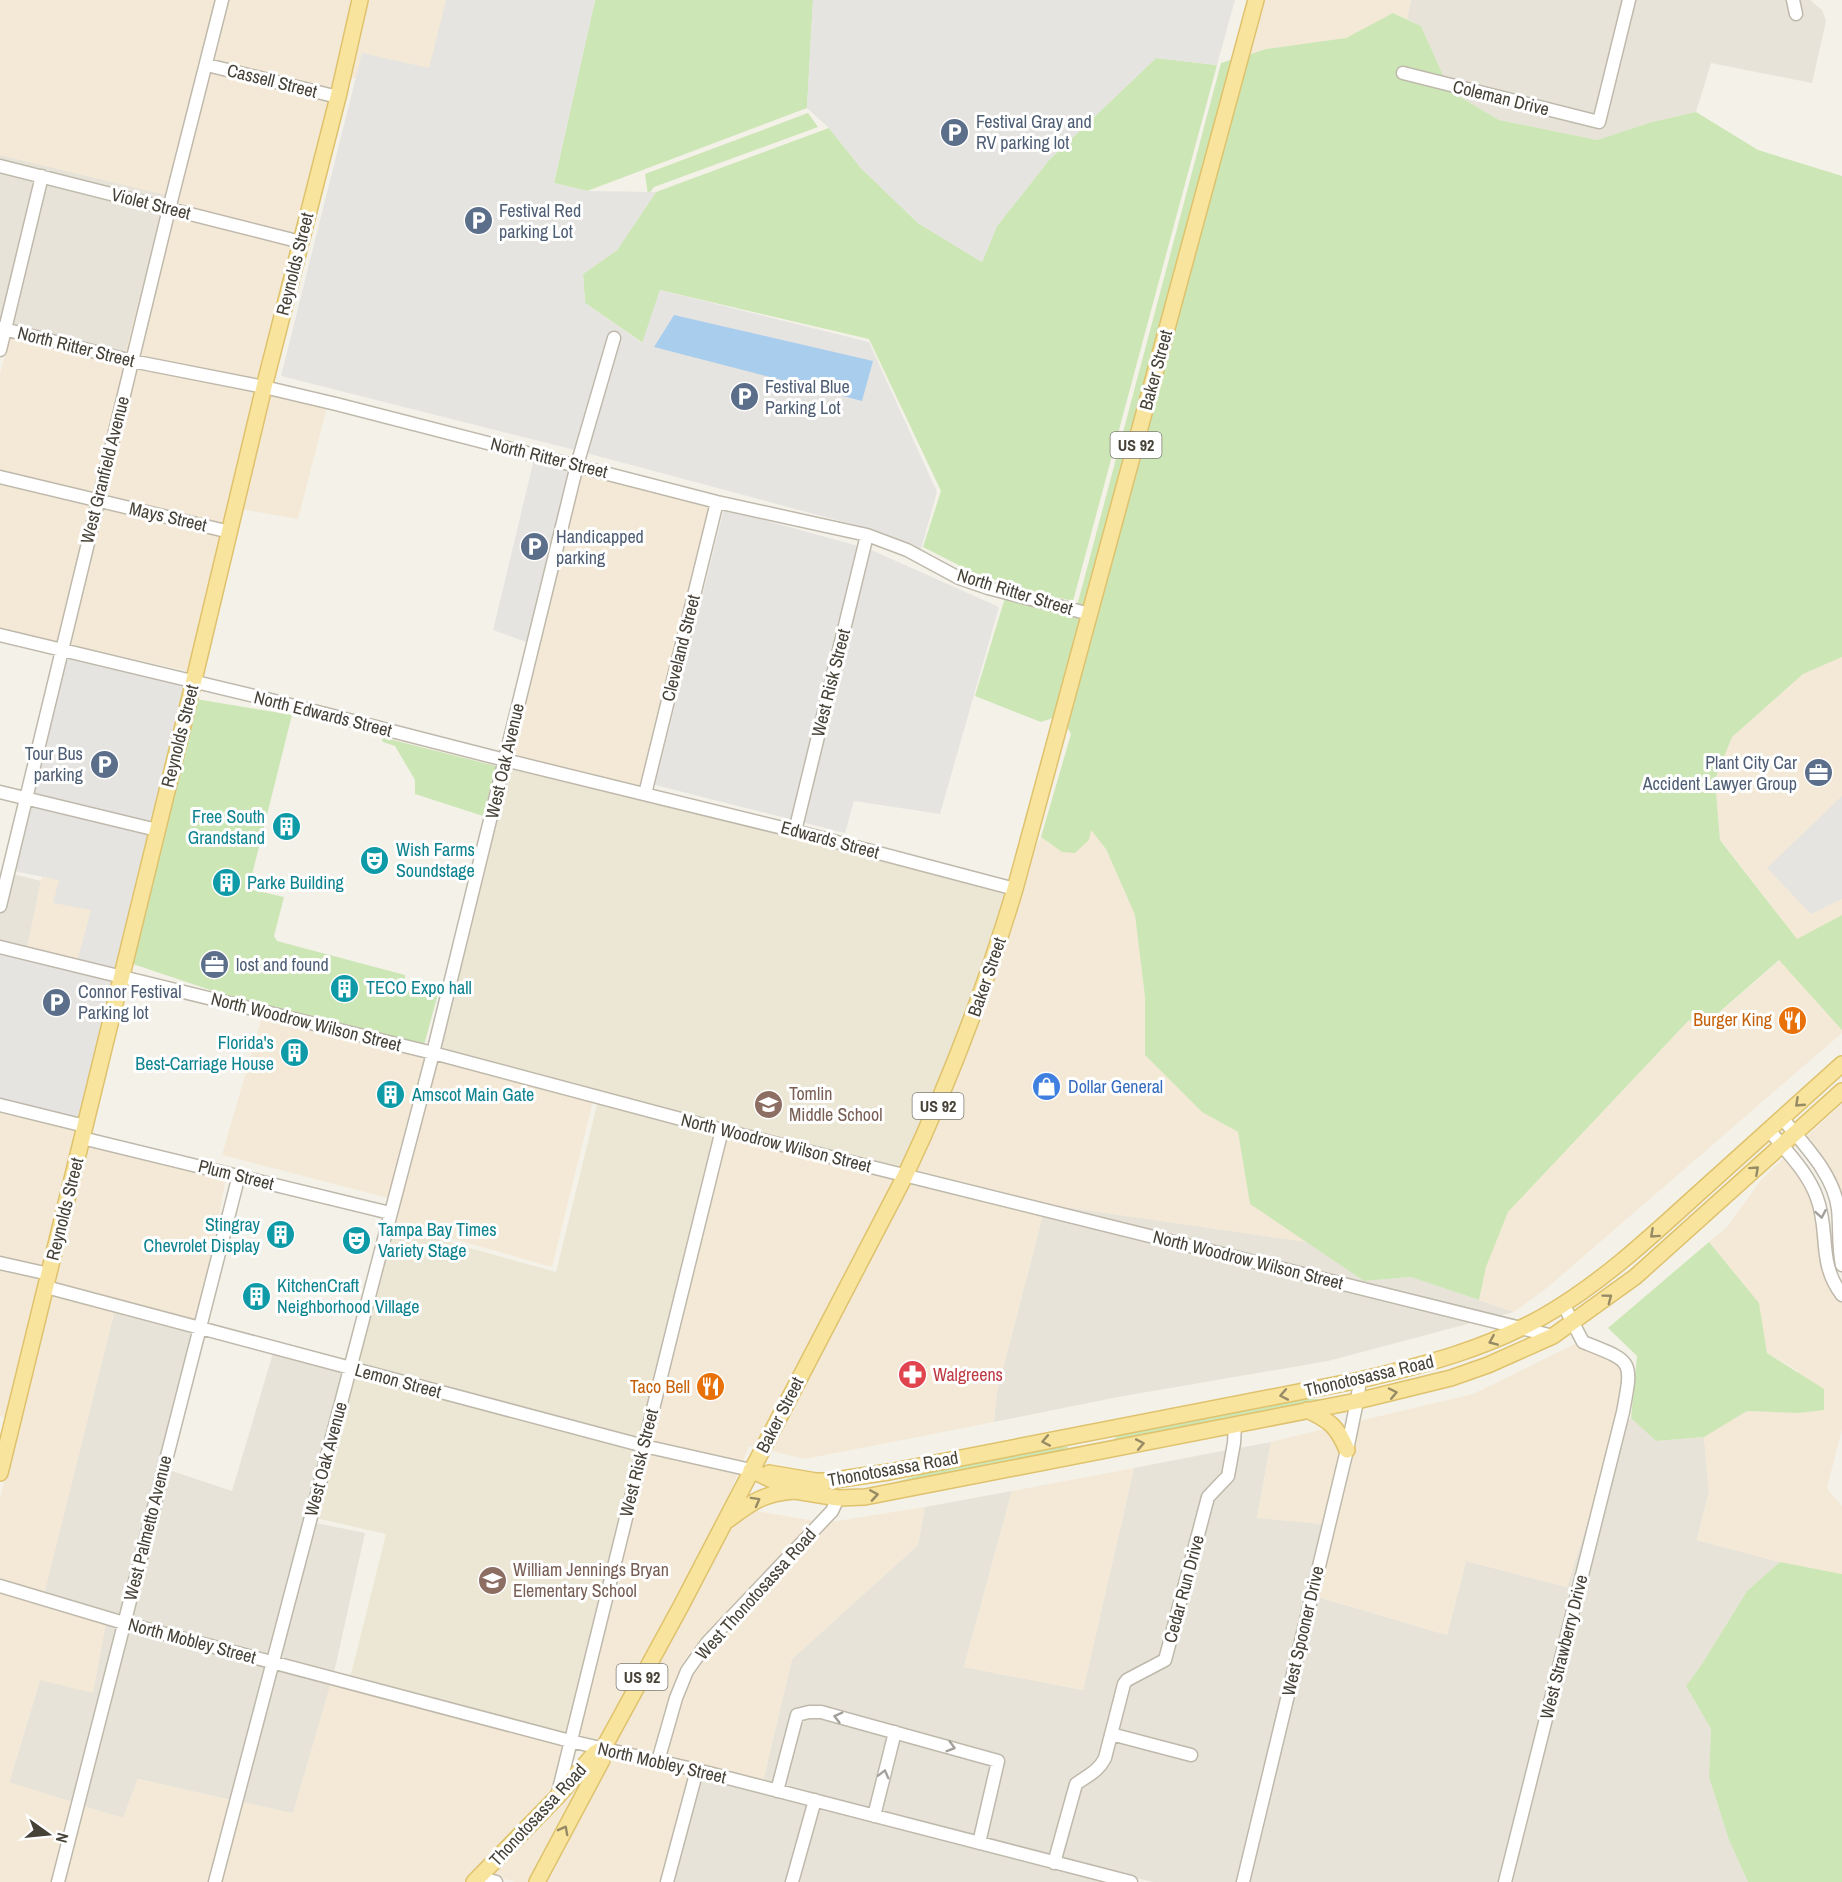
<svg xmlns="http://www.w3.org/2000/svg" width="1842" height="1882" font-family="'Archivo Narrow',sans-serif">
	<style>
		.residential { fill: #e7e3d8 }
		.commercial { fill: #f4e9d6 }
		.education { fill: #ece7d4 }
		.green { fill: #cde6b5 }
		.parking { fill: #e6e4e1 }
		.water { fill: #a9ceed }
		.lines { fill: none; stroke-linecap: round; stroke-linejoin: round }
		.minor-casing { stroke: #bfb9ac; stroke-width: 15 }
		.major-casing { stroke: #dec26d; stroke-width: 18 }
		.minor { stroke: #fff; stroke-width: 12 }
		.major { stroke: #f9e49d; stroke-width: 15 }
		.oneway { stroke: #978b65 }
		.oneway2 { stroke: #a3a09c }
		.labels { text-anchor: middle; stroke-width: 6; stroke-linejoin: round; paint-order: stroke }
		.shield { fill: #fff; stroke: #7e7b74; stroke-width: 1.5 }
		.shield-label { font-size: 16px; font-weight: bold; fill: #474238 }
		.street-label { font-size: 18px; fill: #474238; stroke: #fff }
		.service-label { font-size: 18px; fill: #4e5e75; stroke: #fff; text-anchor: start }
		.culture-label { font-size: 18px; fill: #0d838f; stroke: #fff; text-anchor: start }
		.food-label { font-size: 18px; fill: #c56008; stroke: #fff; text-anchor: end }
		.shop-label { font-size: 18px; fill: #366cbe; stroke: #fff; text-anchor: start }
		.education-label { font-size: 18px; fill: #785e54; stroke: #fff; text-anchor: start }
		.health-label { font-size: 18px; fill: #be3a42; stroke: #fff; text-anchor: start }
	</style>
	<rect width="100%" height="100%" fill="#f4f1e9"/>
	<path class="residential" d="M1411,0H1810L1822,10L1826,21L1812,83L1711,63L1696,112L1652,122L1597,140L1499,120L1450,91L1421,26L1407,19Z
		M0,155L167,195L165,202L0,160Z
		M0,171L35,180L1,323H0Z
		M46,183L162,212L126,353L12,326Z
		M0,871L41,881L27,949L0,942Z
		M1051,1205L1307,1242L1364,1281L1411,1277L1514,1312L1496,1317Z
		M1043,1214L1475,1322L1328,1361L1118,1397L994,1422L997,1392Z
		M114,1313L191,1333L119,1616L44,1594Z
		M273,1353L343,1372L269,1655L131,1620L169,1470L232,1491Z
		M1631,1418L1656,1441L1704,1437L1709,1492L1697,1540L1780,1562L1747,1591L1702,1664L1686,1686L1711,1729L1709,1777L1729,1840L1748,1882H1511L1627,1421Z
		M1271,1442L1257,1517L1322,1524L1237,1882H1153L1061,1859L1081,1787L1097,1778L1105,1771L1111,1760L1115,1741L1195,1761L1197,1751L1118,1731L1131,1684L1171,1661L1214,1500L1233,1477L1239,1448Z
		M1227,1450L1222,1473L1204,1494L1160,1656L1124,1675L1118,1682L1099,1756L1089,1770L1080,1774L1070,1782L1050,1856L986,1839L1004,1762L1000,1756L823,1707H807L773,1784L763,1781L792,1659L918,1545L925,1507L1012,1491L964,1667L1083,1690L1134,1468Z
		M1598,1489L1499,1882H1250L1318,1597L1447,1635L1466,1561L1567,1587Z
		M316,1523L365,1533L334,1673L280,1658Z
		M106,1624L116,1627L72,1802L9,1783L40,1680Z
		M128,1630L266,1666L231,1800L138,1779L123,1818L83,1806Z
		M278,1669L331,1683L293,1814L242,1802Z
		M810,1717L821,1718L888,1736L869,1809L785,1787L802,1719Z
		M899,1739L991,1764L974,1836L881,1812Z
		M701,1776L808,1804L785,1882H673Z
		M819,1807L1109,1882H798Z"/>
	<path class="commercial" d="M0,0H354L297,236L165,202L166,195L0,155Z
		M366,0H453L429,92L348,77Z
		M1262,0H1411L1407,19L1393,13L1346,38L1266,49L1248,55Z
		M162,212L294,246L259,381L125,353Z
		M10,336L256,391L225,525L0,472V374Z
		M268,393L327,407L298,519L241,509Z
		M581,471L710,505L640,787L512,756Z
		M0,482L222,535L187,671L0,629Z
		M1842,657V915L1797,939L1720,839L1715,779L1732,737L1803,674Z
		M59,812L116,970L27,949L41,881Z
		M1091,829L1106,849L1135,915L1145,997V1055L1202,1112L1238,1132L1250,1204L1307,1242L1051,1205L914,1172L942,1113L973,1037L998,967L1030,857L1041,837L1062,852Z
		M1780,960L1842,1030V1033L1548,1287L1514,1312L1479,1300L1486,1267L1508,1212L1689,1020L1700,1030Z
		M262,1017L426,1056L388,1198L222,1155Z
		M437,1059L593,1101L552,1267L394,1222Z
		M1842,1104V1200L1828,1169L1805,1138Z
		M0,1111L78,1129L45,1268L0,1257Z
		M727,1136L897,1179L756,1447L749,1446L742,1463L651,1442Z
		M87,1142L226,1178L201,1310H197L194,1322L53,1283Z
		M1784,1158L1803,1183L1812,1199L1816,1218L1818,1248L1821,1267L1829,1287L1842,1302V1430L1827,1487L1828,1490L1842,1506V1574L1780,1562L1697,1540L1709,1492L1704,1437L1747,1411L1798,1413V1371L1767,1353L1759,1303L1709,1242L1728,1226L1761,1180Z
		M909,1182L1043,1214L997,1392L994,1422L805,1459L768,1450Z
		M0,1268L42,1278L7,1418L0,1416Z
		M51,1294L191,1332L114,1313L44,1594L0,1581V1498Z
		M1577,1343L1581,1347L1618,1364L1624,1374L1618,1411L1598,1489L1567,1587L1466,1561L1447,1635L1318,1597L1352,1454L1355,1453L1353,1449L1359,1421L1473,1394Z
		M1328,1428L1341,1450L1317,1549L1322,1524L1257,1518L1271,1442Z
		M648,1452L738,1473L718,1520L715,1523L716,1525L600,1743L577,1737Z
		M1134,1468L1083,1690L964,1667L1012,1491Z
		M925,1507L918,1545L792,1659L763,1781L666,1757L682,1700L693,1674L712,1646L830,1522Z
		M751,1510L815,1521L682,1668L670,1696L654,1754L612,1745L728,1527Z
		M0,1592L106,1624L93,1693L40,1680L9,1782L72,1802L52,1882H0Z
		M331,1683L563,1745L551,1794L477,1871L475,1870L466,1882H221L242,1802L293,1813Z
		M608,1755L690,1773L661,1882H544Z
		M592,1766L530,1882H515L489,1874Z
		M138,1779L231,1800L209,1882H64L83,1806L123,1818Z"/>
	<path class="education" d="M505,760L1015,889L905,1176L722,1130L570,1741L349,1682L386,1534L311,1517L387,1225L556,1272L599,1097L433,1053Z"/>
	<path class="green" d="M595,0H813L807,108L587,191L554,183Z
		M1393,13L1421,26L1450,91L1499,120L1597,140L1652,122L1696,112L1758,150L1842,176V657L1803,674L1732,737L1715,779L1720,840L1797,939L1842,915V1030L1779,960L1699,1030L1689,1020L1508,1212L1486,1267L1479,1300L1411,1277L1364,1281L1250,1204L1238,1132L1202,1112L1145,1055V997L1135,915L1106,849L1091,830L1089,840L1075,853L1062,852L1041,837L1071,734L1066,725L1248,55L1266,49L1346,38Z
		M1156,58L1217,65L1073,601L1026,590L972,572L923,547L941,491L869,339L660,290L643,343L585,303L583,274L617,250L656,192L829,128L861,168L918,223L982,262L997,226L1049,160Z
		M1234,59L1085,608L1075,605L1078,602L1221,63Z
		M808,113L818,127L654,187L648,195L645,174Z
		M1005,598L1083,618L1055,719L1053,718L1041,722L975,696Z
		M196,699L292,715L249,887L253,890L284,897L274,936L277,941L405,975V980L407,983L439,990L424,1045L249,1003L130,963Z
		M381,737L496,766L483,816L415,794V780L395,746L383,742Z
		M1709,1242L1759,1303L1767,1353L1824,1389V1410L1798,1413L1747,1411L1704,1437L1656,1441L1631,1418L1637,1356L1608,1328Z
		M1301,1399H1323L1148,1436L1114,1439L1118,1435L1130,1432Z
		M1048,1447H1069L1050,1456L887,1485L928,1472Z
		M1780,1562L1842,1574V1882H1748L1729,1840L1709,1777L1711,1729L1686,1686L1702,1664L1747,1591Z"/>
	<path class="parking" d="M446,0H595L554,183L587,191L656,192L617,250L583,274L585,303L642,343L660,290L869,342L937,492L921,549L870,529L579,451L281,376L362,53L429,68Z
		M813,0H1235L1217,65L1156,58L1049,160L997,226L982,262L918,223L861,168L829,128L807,108Z
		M535,455L577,465L532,644L493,630Z
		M724,509L869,549L999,607L940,814L854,801L845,833L655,785Z
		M62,650L194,681L85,1126L0,1105V947L76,966L91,910L53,903L59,880L9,870Z
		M1842,796V899L1811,914L1767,868Z"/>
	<path class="water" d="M674,315L873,361L862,401L654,347Z"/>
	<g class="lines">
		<defs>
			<path id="minor" d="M1793,0L1796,14
				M207,65L338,97
				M1403,73L1599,122L1629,0
				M0,166L301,242
				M0,328L132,361L264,387L336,404L717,502L867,535L907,550L959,578L988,588L1090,614
				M0,350L42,176
				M0,477L230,532
				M0,635L267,699L505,760L795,831L1015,889
				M0,792L157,830
				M645,794L717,502
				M795,831L867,535
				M0,906L169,209L222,0
				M0,947L433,1053L722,1130L1553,1336
				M0,1105L85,1126
				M1782,1118C1803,1144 1834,1174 1838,1209C1840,1227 1838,1246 1842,1265
				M1769,1130C1786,1151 1808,1172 1817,1198C1830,1233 1817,1262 1842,1295
				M82,1138L390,1213
				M0,1263L49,1274
				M46,1287L644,1446L751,1470
				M0,1586L124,1623L570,1741L697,1770L1131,1882
				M1111,1734L1191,1755
				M658,1761L676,1698L687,1671L707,1643L832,1511L838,1498
				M777,1791L797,1715L809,1712H821L998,1761L979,1843
				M557,1797L722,1130
				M874,1816L895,1732
				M1054,1863L1076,1784C1088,1775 1098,1772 1105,1758L1124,1684L1127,1680L1165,1660L1208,1497L1228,1476L1234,1443L1235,1425
				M479,1877L496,1882
				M58,1882L239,1175
				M215,1882L433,1053L577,465L614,338
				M667,1882L697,1770
				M792,1882L815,1800
				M1243,1882L1347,1450L1357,1401L1360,1380
				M1505,1882L1623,1412C1633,1359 1633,1362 1583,1342L1563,1304"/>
			<path id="major" d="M1307,1410C1330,1421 1337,1426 1347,1450
				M751,1470L795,1491L838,1498L865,1497L1357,1401L1451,1378L1488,1365L1553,1336L1635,1277L1842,1091
				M0,1473L182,730L264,387L338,97L360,0
				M769,1473L816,1481H828L889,1472L1360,1380C1424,1365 1486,1349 1544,1316C1598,1285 1644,1243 1690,1201C1741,1155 1791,1110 1842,1064
				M728,1520C752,1502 764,1493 795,1491
				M474,1882L557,1797L595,1753L603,1749
				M537,1882L602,1760L603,1749L681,1606L905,1176C950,1081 985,989 1015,889L1256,0"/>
		</defs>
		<use href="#minor" class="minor-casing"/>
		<use href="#major" class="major-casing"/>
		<use href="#minor" class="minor"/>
		<use href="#major" class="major"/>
	</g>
	<defs><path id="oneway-chevron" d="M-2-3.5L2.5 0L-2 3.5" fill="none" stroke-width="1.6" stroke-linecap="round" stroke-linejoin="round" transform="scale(1.5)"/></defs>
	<g class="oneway">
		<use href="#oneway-chevron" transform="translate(1799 1103) rotate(137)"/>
		<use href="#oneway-chevron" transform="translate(1755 1170) rotate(-42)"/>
		<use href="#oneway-chevron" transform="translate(1654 1234) rotate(138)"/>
		<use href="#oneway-chevron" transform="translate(1608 1298) rotate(-37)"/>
		<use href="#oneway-chevron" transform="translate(1493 1341) rotate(157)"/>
		<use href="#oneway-chevron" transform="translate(1393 1393) rotate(-12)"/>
		<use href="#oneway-chevron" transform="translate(1284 1395) rotate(169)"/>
		<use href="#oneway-chevron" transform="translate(1046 1441) rotate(169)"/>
		<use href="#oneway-chevron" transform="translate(1140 1444) rotate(-11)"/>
		<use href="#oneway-chevron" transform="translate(874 1495) rotate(-9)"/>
		<use href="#oneway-chevron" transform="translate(756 1501) rotate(-29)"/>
		<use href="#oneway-chevron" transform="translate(564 1830) rotate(-62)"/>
	</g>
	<g class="oneway2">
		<use href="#oneway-chevron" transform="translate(1821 1214) rotate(80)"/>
		<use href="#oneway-chevron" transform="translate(838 1717) rotate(-165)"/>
		<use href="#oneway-chevron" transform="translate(951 1747) rotate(16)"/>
		<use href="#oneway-chevron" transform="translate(884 1774) rotate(-76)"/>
	</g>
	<defs>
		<symbol id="parking-disc" viewBox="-11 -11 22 22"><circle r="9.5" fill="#5c6f8a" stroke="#fff"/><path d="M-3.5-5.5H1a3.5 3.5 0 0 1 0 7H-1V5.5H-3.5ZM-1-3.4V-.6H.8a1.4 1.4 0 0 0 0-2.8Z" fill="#fff"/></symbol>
		<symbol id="office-disc" viewBox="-11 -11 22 22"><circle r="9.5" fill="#5c6f8a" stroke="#fff"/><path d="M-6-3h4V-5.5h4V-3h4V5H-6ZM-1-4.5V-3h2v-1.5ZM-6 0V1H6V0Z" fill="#fff"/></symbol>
		<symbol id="building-disc" viewBox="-11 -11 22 22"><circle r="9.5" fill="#0f9aa8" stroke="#fff"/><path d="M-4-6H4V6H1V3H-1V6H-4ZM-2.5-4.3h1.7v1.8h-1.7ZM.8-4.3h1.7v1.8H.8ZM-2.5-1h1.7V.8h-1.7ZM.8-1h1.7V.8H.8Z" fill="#fff"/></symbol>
		<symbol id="theatre-disc" viewBox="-11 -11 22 22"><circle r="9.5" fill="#0f9aa8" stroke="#fff"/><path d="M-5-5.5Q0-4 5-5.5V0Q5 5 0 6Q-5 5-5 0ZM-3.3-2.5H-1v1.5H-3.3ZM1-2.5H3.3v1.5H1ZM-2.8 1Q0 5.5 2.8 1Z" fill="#fff"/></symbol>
		<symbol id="restaurant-disc" viewBox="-11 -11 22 22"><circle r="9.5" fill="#e8710a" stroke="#fff"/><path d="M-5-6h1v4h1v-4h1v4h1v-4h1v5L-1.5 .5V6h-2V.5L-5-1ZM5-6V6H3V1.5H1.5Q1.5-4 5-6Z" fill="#fff"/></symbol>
		<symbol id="shop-disc" viewBox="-11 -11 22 22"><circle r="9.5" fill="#3f7fe0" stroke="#fff"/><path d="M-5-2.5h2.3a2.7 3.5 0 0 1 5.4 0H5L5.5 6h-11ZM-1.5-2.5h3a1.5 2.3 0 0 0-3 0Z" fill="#fff"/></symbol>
		<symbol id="school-disc" viewBox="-11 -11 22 22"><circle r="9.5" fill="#8d6e63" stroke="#fff"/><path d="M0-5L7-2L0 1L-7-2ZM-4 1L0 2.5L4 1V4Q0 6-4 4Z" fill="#fff"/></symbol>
		<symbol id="pharmacy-disc" viewBox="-11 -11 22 22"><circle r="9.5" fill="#e0444e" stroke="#fff"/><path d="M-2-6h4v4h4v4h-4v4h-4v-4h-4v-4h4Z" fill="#fff"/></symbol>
	</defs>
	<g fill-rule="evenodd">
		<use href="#parking-disc" x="938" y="116" width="33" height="33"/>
		<use href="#parking-disc" x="462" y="204" width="33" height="33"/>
		<use href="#parking-disc" x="728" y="380" width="33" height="33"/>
		<use href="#parking-disc" x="518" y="530" width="33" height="33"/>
		<use href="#parking-disc" x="88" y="748" width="33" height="33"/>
		<use href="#office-disc" x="1802" y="756" width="33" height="33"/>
		<use href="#building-disc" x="270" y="810" width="33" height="33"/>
		<use href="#theatre-disc" x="358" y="844" width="33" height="33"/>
		<use href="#building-disc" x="210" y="866" width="33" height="33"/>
		<use href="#office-disc" x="198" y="948" width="33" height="33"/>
		<use href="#building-disc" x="328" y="972" width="33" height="33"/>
		<use href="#parking-disc" x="40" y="986" width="33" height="33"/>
		<use href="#restaurant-disc" x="1776" y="1004" width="33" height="33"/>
		<use href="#building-disc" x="278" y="1036" width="33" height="33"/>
		<use href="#shop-disc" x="1030" y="1070" width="33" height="33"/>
		<use href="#building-disc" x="374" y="1078" width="33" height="33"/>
		<use href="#school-disc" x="752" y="1088" width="33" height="33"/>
		<use href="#building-disc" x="264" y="1218" width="33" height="33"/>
		<use href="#theatre-disc" x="340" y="1224" width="33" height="33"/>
		<use href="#building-disc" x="240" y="1280" width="33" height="33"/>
		<use href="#pharmacy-disc" x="896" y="1358" width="33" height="33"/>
		<use href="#restaurant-disc" x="694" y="1370" width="33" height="33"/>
		<use href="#school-disc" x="476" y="1564" width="33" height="33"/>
	</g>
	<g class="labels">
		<g class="shield">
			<rect x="1110.5" y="432" width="51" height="26" rx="4.5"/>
			<rect x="912.5" y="1093" width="51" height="26" rx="4.5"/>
			<rect x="616.5" y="1664" width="51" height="26" rx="4.5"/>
		</g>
		<g class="shield-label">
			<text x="1136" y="451">US 92</text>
			<text x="938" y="1112">US 92</text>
			<text x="642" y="1683">US 92</text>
		</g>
		<g class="street-label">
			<text transform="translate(272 81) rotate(14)" y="6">Cassell Street</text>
			<text transform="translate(1501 98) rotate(14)" y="6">Coleman Drive</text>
			<text transform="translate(151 204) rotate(14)" y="6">Violet Street</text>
			<text transform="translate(295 264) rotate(-76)" y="6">Reynolds Street</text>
			<text transform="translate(76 347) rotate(14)" y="6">North Ritter Street</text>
			<text transform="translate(1156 370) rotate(-75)" y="6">Baker Street</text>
			<text transform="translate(549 458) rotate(14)" y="6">North Ritter Street</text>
			<text transform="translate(105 470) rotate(-76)" y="6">West Granfield Avenue</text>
			<text transform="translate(168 517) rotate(13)" y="6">Mays Street</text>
			<text transform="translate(1015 592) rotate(17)" y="6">North Ritter Street</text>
			<text transform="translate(681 648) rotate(-76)" y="6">Cleveland Street</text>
			<text transform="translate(831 683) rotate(-76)" y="6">West Risk Street</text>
			<text transform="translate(323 714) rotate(14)" y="6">North Edwards Street</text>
			<text transform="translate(180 736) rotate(-76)" y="6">Reynolds Street</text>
			<text transform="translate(505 761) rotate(-77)" y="6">West Oak Avenue</text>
			<text transform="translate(830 840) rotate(15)" y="6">Edwards Street</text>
			<text transform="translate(987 977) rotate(-71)" y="6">Baker Street</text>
			<text transform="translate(306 1022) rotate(14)" y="6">North Woodrow Wilson Street</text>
			<text transform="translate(776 1143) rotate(14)" y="6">North Woodrow Wilson Street</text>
			<text transform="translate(236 1175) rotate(14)" y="6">Plum Street</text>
			<text transform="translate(65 1209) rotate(-76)" y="6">Reynolds Street</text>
			<text transform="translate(1248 1260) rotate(14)" y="6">North Woodrow Wilson Street</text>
			<text transform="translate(1369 1376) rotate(-13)" y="6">Thonotosassa Road</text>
			<text transform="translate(398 1381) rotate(15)" y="6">Lemon Street</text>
			<text transform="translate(780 1415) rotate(-63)" y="6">Baker Street</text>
			<text transform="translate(326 1459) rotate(-75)" y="6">West Oak Avenue</text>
			<text transform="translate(639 1463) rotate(-76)" y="6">West Risk Street</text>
			<text transform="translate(893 1469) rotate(-10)" y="6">Thonotosassa Road</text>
			<text transform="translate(148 1528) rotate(-76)" y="6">West Palmetto Avenue</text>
			<text transform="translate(1184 1589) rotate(-75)" y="6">Cedar Run Drive</text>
			<text transform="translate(756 1594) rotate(-48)" y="6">West Thonotosassa Road</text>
			<text transform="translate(1303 1631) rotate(-77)" y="6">West Spooner Drive</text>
			<text transform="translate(192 1641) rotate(15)" y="6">North Mobley Street</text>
			<text transform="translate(1564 1647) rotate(-76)" y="6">West Strawberry Drive</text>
			<text transform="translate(662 1763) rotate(13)" y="6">North Mobley Street</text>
			<text transform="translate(538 1815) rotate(-47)" y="6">Thonotosassa Road</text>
		</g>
		<g class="service-label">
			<text x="976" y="128">Festival Gray and<tspan x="976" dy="21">RV parking lot</tspan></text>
			<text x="499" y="217">Festival Red<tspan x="499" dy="21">parking Lot</tspan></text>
			<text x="765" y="393">Festival Blue<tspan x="765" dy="21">Parking Lot</tspan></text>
			<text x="556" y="543">Handicapped<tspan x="556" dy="21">parking</tspan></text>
			<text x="83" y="760" text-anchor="end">Tour Bus<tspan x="83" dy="21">parking</tspan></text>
			<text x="1797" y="769" text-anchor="end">Plant City Car<tspan x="1797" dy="21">Accident Lawyer Group</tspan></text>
			<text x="236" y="971">lost and found</text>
			<text x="78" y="998">Connor Festival<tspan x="78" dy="21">Parking lot</tspan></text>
		</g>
		<g class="culture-label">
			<text x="265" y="823" text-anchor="end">Free South<tspan x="265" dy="21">Grandstand</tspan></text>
			<text x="396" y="856">Wish Farms<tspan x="396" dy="21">Soundstage</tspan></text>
			<text x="247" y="889">Parke Building</text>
			<text x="366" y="994">TECO Expo hall</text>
			<text x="274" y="1049" text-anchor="end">Florida's<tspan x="274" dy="21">Best-Carriage House</tspan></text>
			<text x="412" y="1101">Amscot Main Gate</text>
			<text x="260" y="1231" text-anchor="end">Stingray<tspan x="260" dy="21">Chevrolet Display</tspan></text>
			<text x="378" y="1236">Tampa Bay Times<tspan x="378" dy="21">Variety Stage</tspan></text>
			<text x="277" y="1292">KitchenCraft<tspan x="277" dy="21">Neighborhood Village</tspan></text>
		</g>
		<g class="food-label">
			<text x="1772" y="1026">Burger King</text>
			<text x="690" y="1393">Taco Bell</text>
		</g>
		<g class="shop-label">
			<text x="1068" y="1093">Dollar General</text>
		</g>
		<g class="education-label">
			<text x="789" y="1100">Tomlin<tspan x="789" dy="21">Middle School</tspan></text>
			<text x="513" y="1576">William Jennings Bryan<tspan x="513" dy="21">Elementary School</tspan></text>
		</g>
		<g class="health-label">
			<text x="933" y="1381">Walgreens</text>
		</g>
	</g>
	<g transform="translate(48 1834) rotate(105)" stroke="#ffffff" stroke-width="4.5" paint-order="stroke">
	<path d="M0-4.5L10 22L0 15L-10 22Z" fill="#474238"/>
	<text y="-9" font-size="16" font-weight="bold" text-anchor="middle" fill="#474238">N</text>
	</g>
</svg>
